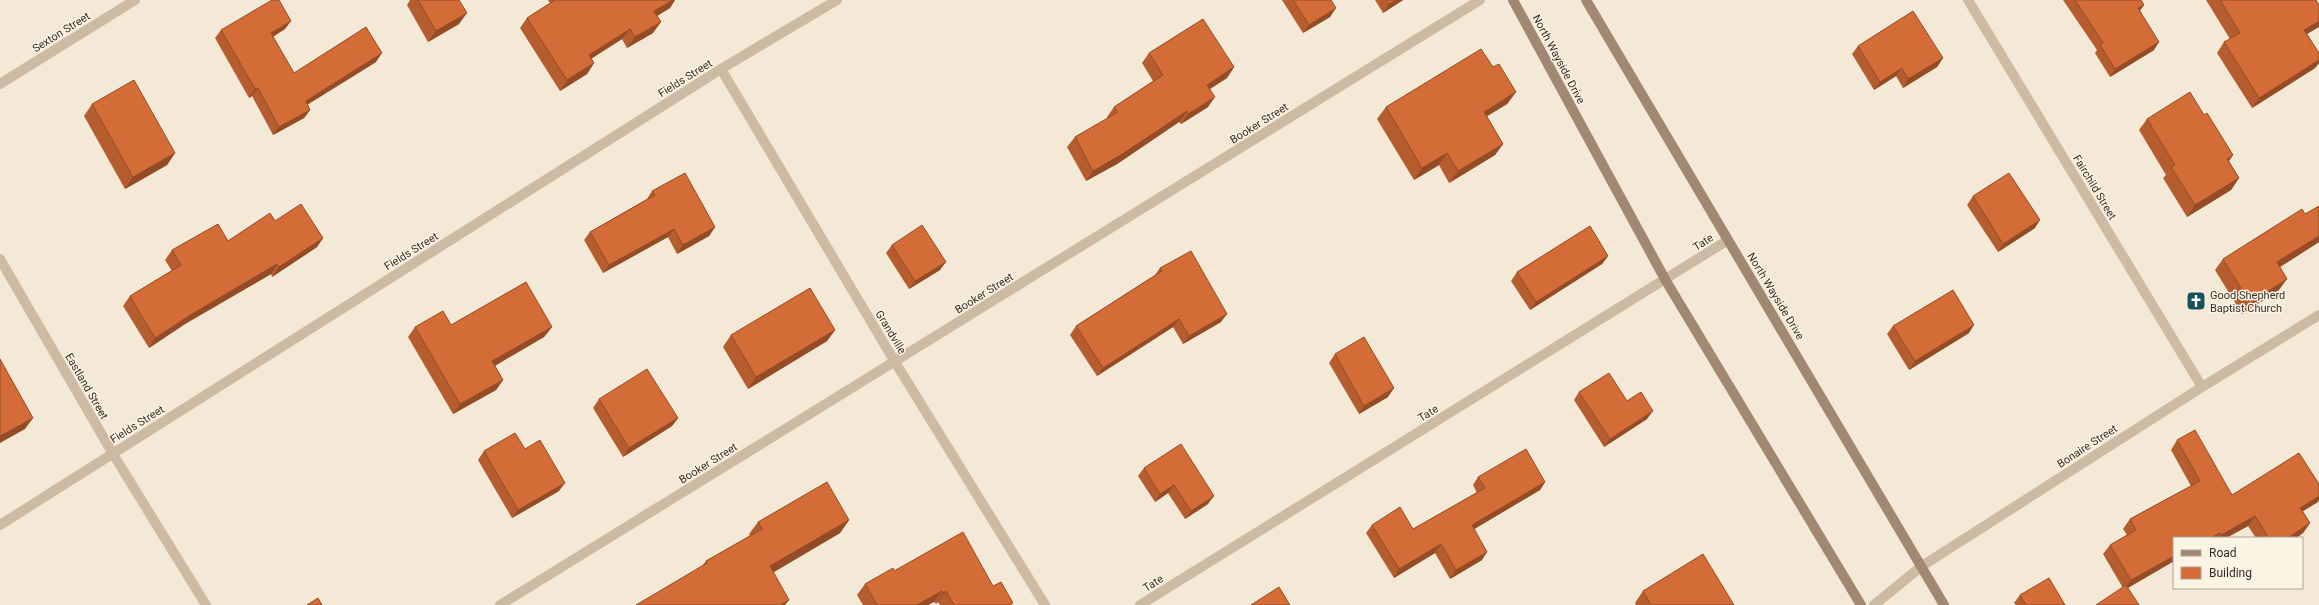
<svg xmlns="http://www.w3.org/2000/svg" width="2319" height="605" font-family="Roboto,sans-serif">
	<style>
		.lines { fill: none; stroke-linecap: round; stroke-linejoin: round }
		.street { stroke: #cdbaa2; stroke-width: 10 }
		.secondary { stroke: #a18873; stroke-width: 10 }
		.wall { fill: #b55d2e }
		.shaded-wall { fill: #944c26 }
		.building { fill: #d36c36; stroke: #944c26 }
		.labels { text-anchor: middle; stroke-width: 3; stroke-linejoin: round; paint-order: stroke }
		.street-label { font-size: 11px; fill: #372d25; stroke: #fbf3e4 }
		.poi-label { font-size: 11px; fill: #372d25; stroke: #fbf3e4; text-anchor: start }
	</style>
	<rect width="100%" height="100%" fill="#f4e9d7"/>
	<g class="lines">
		<path class="street" d="M1968,0L2202,387
			M721,69L895,362L1045,605
			M0,84L135,0
			M0,259L113,454L206,605
			M0,525L721,69L837,0
			M500,605L1480,0
			M1140,605L1728,240
			M1874,605L1922,566L2202,387L2319,315"/>
		<path class="secondary" d="M1513,0L1666,281L1861,605
			M1586,0L1944,605"/>
	</g>
	<path class="wall" d="M410,0H459V24L428,42L407,5Z
		M548,0H675L670,8L657,16L653,33L627,48L622,39L591,59L594,63L587,74L560,91L520,28L527,18L550,3Z
		M1282,0H1331L1330,17L1303,33Z
		M1375,0H1403L1383,13Z
		M2063,0H2141L2144,5L2140,10L2154,50L2110,77L2095,53L2097,50Z
		M2206,0H2316L2307,34L2319,53V63L2315,68L2252,108L2217,53L2224,42L2230,39Z
		M285,29L273,37L294,73L376,62L307,105L310,110L304,118L273,135L252,96L249,98L215,38L221,30Z
		M1858,46L1943,58L1937,67L1903,88L1896,76L1874,90L1852,54Z
		M1149,53L1234,67L1227,78L1210,89L1208,107L1181,124L1179,122L1117,164L1086,181L1067,147L1075,137L1108,118L1107,117L1114,107L1153,81L1142,63Z
		M1493,67L1516,92L1507,104L1487,116L1503,144L1495,155L1449,183L1439,165L1414,180L1377,119L1386,107Z
		M92,104L175,153L167,165L125,189L84,116Z
		M2204,115L2233,155L2229,161L2239,178L2231,190L2187,217L2163,178L2166,175L2139,130L2147,119Z
		M652,191L715,227L709,236L677,254L668,237L603,273L584,240L590,232L647,199Z
		M1973,196L2035,228L1998,252L1967,205Z
		M2319,206V242L2280,267L2279,290L2242,314L2215,270L2223,259L2305,214Z
		M275,221L323,238L317,247L272,277L271,274L185,324L149,348L123,306L130,296L172,271L165,260L172,250L228,241Z
		M892,245L940,270L909,289L886,253Z
		M1608,256L1602,264L1530,310L1511,281L1517,272Z
		M1160,268L1221,322L1183,344L1173,327L1097,376L1070,335L1076,326L1155,275Z
		M451,325L552,327L544,337L495,366L503,380L496,390L453,414L408,337L415,327Z
		M1893,326L1969,333L1909,370L1887,334Z
		M835,330L827,341L748,389L723,347L731,335Z
		M1335,354L1388,397L1359,414L1329,363Z
		M1579,392L1627,401L1647,419L1604,447L1574,400Z
		M599,399L678,418L672,426L623,457L593,408Z
		M2177,440L2232,495L2318,502L2303,511L2310,523L2303,533L2296,538H2256L2248,526L2226,538H2174V561L2128,588H2123L2103,554L2110,545L2127,535L2123,529L2130,519L2191,486L2171,450Z
		M525,449L559,491L512,518L478,460L484,451Z
		M1144,468L1208,504L1185,519L1168,493L1155,502L1138,476Z
		M1478,477L1545,482L1540,490L1474,529L1482,560L1450,579L1435,553L1394,578L1366,533L1372,525L1413,529L1477,493L1473,485Z
		M849,520L840,533L774,572L702,566L706,561L750,536L749,534L758,522Z
		M894,571L993,586L1012,605H940L938,602L936,604L934,602L928,605H863L857,595L865,584Z
		M1643,591L1734,605H1636L1635,603Z
		M2020,595L2064,605H2016L2014,603Z"/>
	<path class="shaded-wall" d="M673,0H675L670,8L647,22L654,11Z
		M1396,0H1403L1383,13L1389,4Z
		M2144,5L2138,13V8Z
		M1336,8L1330,17L1303,33L1309,25Z
		M467,13L459,24L428,42L436,31Z
		M291,21L285,29L265,41L271,33Z
		M2319,21V27L2297,40L2304,30Z
		M661,22L653,33L627,48L635,37Z
		M630,29L622,39L581,65L589,55Z
		M2159,42L2154,50L2110,77L2115,69Z
		M382,53L376,62L300,109L306,101Z
		M1943,58L1937,67L1903,88L1908,79Z
		M2319,60V63L2315,68L2252,108L2259,98Z
		M594,63L587,74L560,91L567,80Z
		M1234,67L1227,78L1200,95L1207,85Z
		M1902,68L1896,76L1874,90L1880,82Z
		M258,88L252,96L249,98L255,89Z
		M1516,92L1507,104L1476,123L1484,112Z
		M1215,97L1208,107L1181,124L1188,114Z
		M310,110L304,118L273,135L279,127Z
		M1187,111L1179,122L1117,164L1086,181L1093,171Z
		M1503,144L1495,155L1449,183L1458,171Z
		M175,153L167,165L125,189L133,177Z
		M1447,153L1439,165L1414,180L1422,168Z
		M2233,155L2225,166L2227,159Z
		M2239,178L2231,190L2187,217L2195,205Z
		M2040,220L2035,228L1998,252L2003,244Z
		M715,227L709,236L677,254L683,245Z
		M674,229L668,237L603,273L609,265Z
		M2319,236V242L2269,274L2277,262Z
		M323,238L317,247L272,277L279,267Z
		M1608,256L1602,264L1530,310L1536,302Z
		M946,262L940,270L909,289L915,281Z
		M277,264L271,274L185,324L149,348L155,338L192,314Z
		M2287,279L2279,290L2242,314L2250,303Z
		M1227,314L1221,322L1183,344L1189,336Z
		M1179,319L1173,327L1097,376L1103,368Z
		M1974,325L1969,333L1909,370L1915,361Z
		M552,327L544,337L485,371L492,361Z
		M835,330L827,341L748,389L756,377Z
		M503,380L496,390L453,414L460,404Z
		M1394,388L1388,397L1359,414L1364,406Z
		M1653,411L1647,419L1604,447L1610,439Z
		M33,418L25,429L0,443V436Z
		M678,418L672,426L623,457L629,448Z
		M1545,482L1540,490L1466,534L1472,525Z
		M565,483L559,491L512,518L518,510Z
		M1174,485L1168,493L1155,502L1160,494Z
		M1214,496L1208,504L1185,519L1191,511Z
		M2319,496V500L2318,502L2293,517L2300,508Z
		M2255,516L2248,526L2226,538H2219L2221,535Z
		M849,520L840,533L762,579L770,566Z
		M2310,523L2303,533L2296,538H2288Z
		M2220,533L2217,538H2211Z
		M1441,544L1435,553L1394,578L1399,569Z
		M1487,552L1482,560L1450,579L1456,570Z
		M2174,556V561L2124,590L2131,580Z
		M942,591L934,602L928,605H917Z
		M946,591L938,602L936,604L943,593Z
		M789,600L785,605H780Z"/>
	<path class="building" d="M272,0H279L291,21L271,33L294,73L366,27L382,53L306,101L310,110L279,127L258,88L255,89L221,30Z
		M418,0H459L467,13L436,31Z
		M555,0H673L654,11L661,22L635,37L630,29L589,55L594,63L567,80L527,18Z
		M1293,0H1331L1336,8L1309,25Z
		M1386,0H1396L1389,4Z
		M2075,0H2141L2144,5L2138,8L2159,42L2115,69L2100,45L2103,43Z
		M2220,0H2316L2319,5V21L2304,30L2319,53V60L2259,98L2224,42L2240,33Z
		M1913,11L1943,58L1908,79L1902,68L1880,82L1858,46Z
		M1203,19L1234,67L1207,85L1215,97L1188,114L1187,111L1124,153L1093,171L1075,137L1118,112L1114,107L1163,75L1149,53Z
		M1481,49L1493,67L1499,64L1516,92L1484,112L1503,144L1458,171L1447,153L1422,168L1386,107Z
		M134,80L175,153L133,177L92,104Z
		M2190,92L2204,115L2207,113L2233,155L2227,159L2239,178L2195,205L2171,167L2175,165L2147,119Z
		M685,173L715,227L683,245L674,229L609,265L590,232L655,195L652,191Z
		M2009,173L2040,220L2003,244L1973,196Z
		M301,204L323,238L279,267L277,264L192,314L155,338L130,296L181,265L172,250L218,224L228,241L270,213L275,221Z
		M2319,206V236L2277,262L2287,279L2250,303L2223,259L2302,209L2305,214Z
		M922,225L946,262L915,281L892,245Z
		M1590,226L1608,256L1536,302L1517,272Z
		M1191,251L1227,314L1189,336L1179,319L1103,368L1076,326L1162,271L1160,268Z
		M526,282L552,327L492,361L503,380L460,404L415,327L443,311L451,325Z
		M810,288L835,330L756,377L731,335Z
		M1953,290L1974,325L1915,361L1893,326Z
		M1364,337L1394,388L1364,406L1335,354Z
		M0,359L33,418L0,436Z
		M647,369L678,418L629,448L599,399Z
		M1609,373L1627,401L1641,392L1653,411L1610,439L1579,392Z
		M2195,430L2232,495L2299,453L2319,484V496L2300,508L2310,523L2288,538H2269L2255,516L2221,535L2220,533L2211,538H2174V556L2131,580L2110,545L2136,530L2130,519L2200,481L2177,440Z
		M515,433L525,449L540,440L565,483L518,510L484,451Z
		M1181,444L1214,496L1191,511L1174,485L1160,494L1144,468Z
		M1526,449L1545,482L1472,525L1487,552L1456,570L1441,544L1399,569L1372,525L1400,507L1413,529L1485,488L1478,477Z
		M827,482L849,520L770,566L789,600L780,605H636L707,563L706,561L762,529L758,522Z
		M963,532L993,586L1001,582L1013,603L1009,605H954L946,591L943,593L942,591L917,605H877L865,584L893,568L894,571Z
		M1703,554L1734,605H1651L1643,591Z
		M2049,578L2065,605H2026L2020,595Z
		M2126,585L2139,605H2096Z
		M1279,587L1290,605H1251Z
		M318,598L322,605H307Z"/>
	<defs>
		<symbol id="church-square" viewBox="-11 -11 22 22"><rect x="-9" y="-9" width="18" height="18" rx="4" fill="#17515c" stroke="#fbf3e4"/><path d="M-1.2-6h2.4v3.5h3.3v2.4h-3.3V6h-2.4V-.1h-3.3v-2.4h3.3Z" fill="#fff"/></symbol>
	</defs>
	<g fill-rule="evenodd">
		<use href="#church-square" x="2185" y="290" width="22" height="22"/>
	</g>
	<g class="labels">
		<g class="street-label">
			<text transform="translate(61 32) rotate(-32)" y="4">Sexton Street</text>
			<text transform="translate(1559 59) rotate(62)" y="4">North Wayside Drive</text>
			<text transform="translate(685 78) rotate(-32)" y="4">Fields Street</text>
			<text transform="translate(1259 123) rotate(-32)" y="4">Booker Street</text>
			<text transform="translate(2095 187) rotate(59)" y="4">Fairchild Street</text>
			<text transform="translate(1703 242) rotate(-33)" y="4">Tate</text>
			<text transform="translate(411 251) rotate(-32)" y="4">Fields Street</text>
			<text transform="translate(984 293) rotate(-32)" y="4">Booker Street</text>
			<text transform="translate(1776 296) rotate(59)" y="4">North Wayside Drive</text>
			<text transform="translate(891 332) rotate(59)" y="4">Grandville</text>
			<text transform="translate(87 386) rotate(60)" y="4">Eastland Street</text>
			<text transform="translate(1428 413) rotate(-32)" y="4">Tate</text>
			<text transform="translate(137 424) rotate(-32)" y="4">Fields Street</text>
			<text transform="translate(2087 446) rotate(-33)" y="4">Bonaire Street</text>
			<text transform="translate(708 463) rotate(-32)" y="4">Booker Street</text>
			<text transform="translate(1153 583) rotate(-32)" y="4">Tate</text>
		</g>
		<g class="poi-label">
			<text x="2210" y="299">Good Shepherd<tspan x="2210" dy="13">Baptist Church</tspan></text>
		</g>
	</g>
	<rect x="2173" y="537" width="130" height="52" fill="#fbf3e4" stroke="#ada498"/>
	<rect x="2181" y="550" width="20" height="6" fill="#a18873" stroke="#ada498"/>
	<text x="2209" y="557" font-size="12" fill="#372d25">Road</text>
	<rect x="2181" y="567" width="20" height="12" fill="#d36c36" stroke="#ada498"/>
	<text x="2209" y="577" font-size="12" fill="#372d25">Building</text>
</svg>
